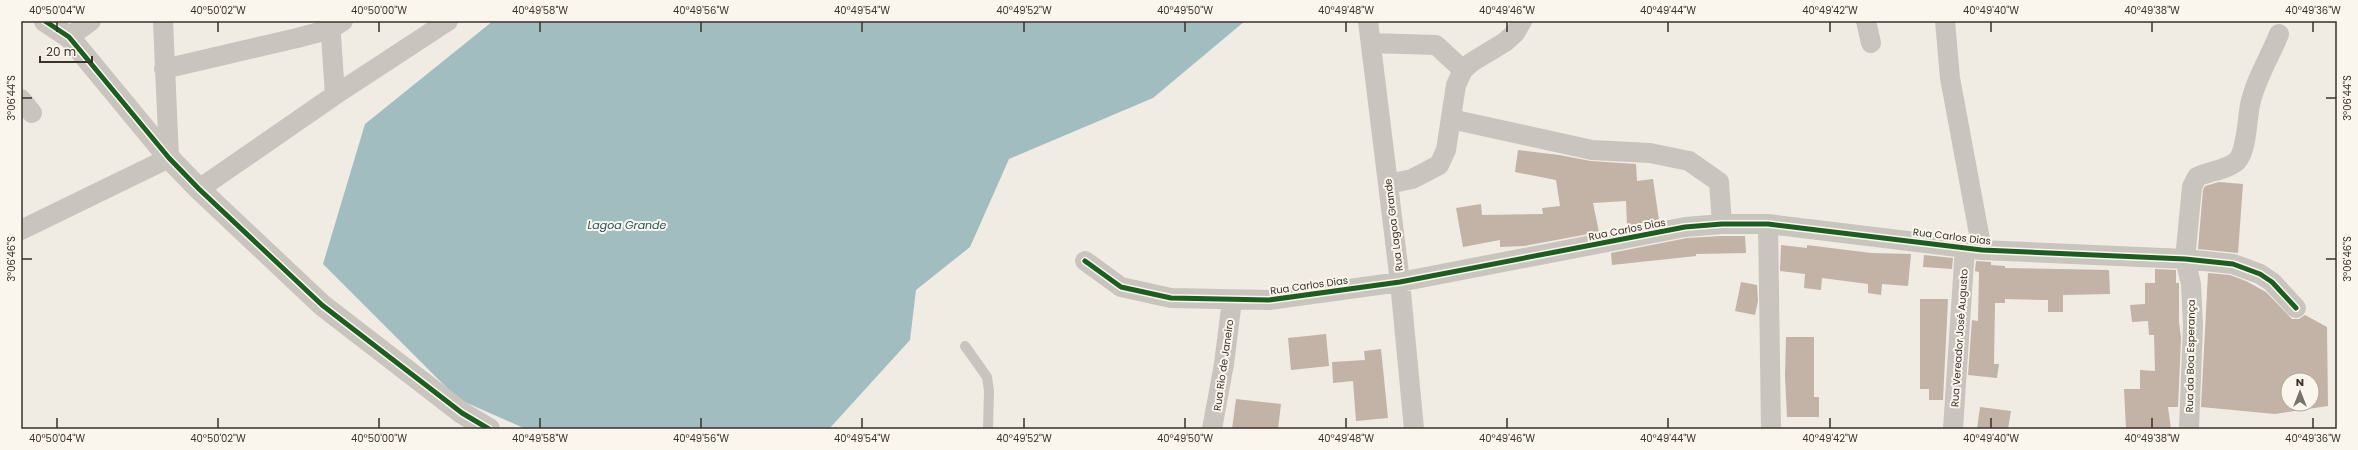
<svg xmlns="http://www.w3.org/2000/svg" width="2358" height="450" font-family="Poppins,sans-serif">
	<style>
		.water { fill: #a1bdc0 }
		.building { fill: #c3b2a6; fill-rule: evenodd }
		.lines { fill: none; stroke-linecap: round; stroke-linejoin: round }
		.service { stroke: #c9c4bd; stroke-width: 10 }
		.minor { stroke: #c9c4bd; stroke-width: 20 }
		.tertiary { stroke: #c9c4bd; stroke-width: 22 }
		.cycleway-casing { stroke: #fbf6ed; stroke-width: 8 }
		.cycleway { stroke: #1b5e20; stroke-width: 5 }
		.ticks { fill: none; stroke: #3a312b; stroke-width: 1.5 }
		.labels { text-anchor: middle; stroke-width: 4; stroke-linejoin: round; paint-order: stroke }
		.street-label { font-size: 10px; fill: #3a312b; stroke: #fbf6ed }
		.water-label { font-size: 11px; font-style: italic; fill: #1f525d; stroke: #fbf6ed }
		.neatline { fill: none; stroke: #3a312b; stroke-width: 1.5 }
		.ticks-label { font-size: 10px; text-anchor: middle; fill: #3a312b }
	</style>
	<rect width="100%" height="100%" fill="#f0ece4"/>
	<path class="water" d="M493,21H1245L1153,98L1009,159L970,247L916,290L910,340L829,429H526L458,399L323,264L365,124Z"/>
	<path class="building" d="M1518,150L1559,155L1591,161L1636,164L1637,181L1653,179L1659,220L1627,226L1626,201L1593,203L1599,232L1524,246L1500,247V240L1463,247L1456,208L1481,204L1482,215L1543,214L1542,208L1560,206L1556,180L1515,172Z
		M2219,182L2243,184L2238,253L2198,249L2203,190L2205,186Z
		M1722,236H1745L1746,253L1696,254V256L1612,265L1611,253L1687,238Z
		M1781,245L1807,248V245L1871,253L1911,254L1908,286L1882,284L1881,295L1868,293V284L1822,278L1821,290L1804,288L1805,274L1780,271Z
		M1924,255L1953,258L1952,269L1923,267Z
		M1976,261L1991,262V265L2005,266V268L2109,270L2110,294L2063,295V312H2048V300L2005,299V303H1995L1994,364H1999L1997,378L1968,375L1972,320L1978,321L1979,272L1975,271Z
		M2155,269L2176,270V283H2179V322L2181,338L2178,407H2168L2171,429H2126L2124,389H2140V370L2155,371L2154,335H2149L2148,321L2132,322L2130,305L2145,304V283H2155Z
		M2208,273L2230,275L2246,281L2266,292L2292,319H2299L2305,315L2327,327L2328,406L2275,414L2201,407ZM2288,380H2312V404H2288Z
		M1741,282L1757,285L1758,301L1755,315L1735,311Z
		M1920,299H1948L1943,400H1929V389H1920Z
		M1326,334L1329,366L1291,370L1288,338Z
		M1786,337H1814V397H1819V417H1787L1785,376Z
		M1381,349L1388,418L1356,421L1353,381L1333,383L1332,362L1365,360L1364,351Z
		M1236,399L1281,404L1278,429H1232Z
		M1980,407L2011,411L2008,429H1977Z"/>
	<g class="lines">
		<path class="service" d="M965,346L987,377L989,391L988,429"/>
		<path class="minor" d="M330,21L335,95
			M1368,21L1400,282L1414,429
			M1866,21L1871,43
			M1945,21L1950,78L1982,250
			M69,37L91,21
			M1371,43L1436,45L1463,70
			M164,69L297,38L331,29L343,21
			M21,99L32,113
			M1451,119L1592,150L1650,153L1689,161L1719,182L1722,224
			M1388,184L1412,179L1439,165L1446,150L1456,85L1463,70L1472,62L1505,42L1515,33L1522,21
			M199,189L335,95L448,21
			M1768,224L1771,429
			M21,230L169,158L163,21
			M1085,261L1121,287L1171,298L1269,300L1400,282L1685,227L1722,224H1768L1982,250L2185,259L2233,264L2260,274L2272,282L2296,308
			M1212,429L1224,364L1232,300
			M1953,429L1965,247
			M2189,429L2193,325L2191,284L2185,259L2192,187L2197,177C2209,171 2227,170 2237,161C2247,150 2247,119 2250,105C2255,80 2270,57 2279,34"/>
		<path class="tertiary" d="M45,21L69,37L169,158L199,189L322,305L462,413L489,429"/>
		<defs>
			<path id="cycleway" d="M45,21L69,37L169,158L199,189L322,305L462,413L489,429
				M1085,261L1121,287L1171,298L1269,300L1400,282L1685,227L1722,224H1768L1982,250L2185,259L2233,264L2260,274L2272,282L2296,308"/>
		</defs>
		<use href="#cycleway" class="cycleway-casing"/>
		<use href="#cycleway" class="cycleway"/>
	</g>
	<path class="ticks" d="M57,22V32M218,22V32M379,22V32M540,22V32M701,22V32M862,22V32M1024,22V32M1185,22V32M1346,22V32M1507,22V32M1668,22V32M1830,22V32M1991,22V32M2152,22V32M2313,22V32M22,98H32M2326,98H2336M22,259H32M2326,259H2336M57,418V428M218,418V428M379,418V428M540,418V428M701,418V428M862,418V428M1024,418V428M1185,418V428M1346,418V428M1507,418V428M1668,418V428M1830,418V428M1991,418V428M2152,418V428M2313,418V428"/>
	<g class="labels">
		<g class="street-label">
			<text transform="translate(1393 225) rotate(-97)" y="4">Rua Lagoa Grande</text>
			<text transform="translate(1627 229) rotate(-11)" y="4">Rua Carlos Dias</text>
			<text transform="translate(1952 236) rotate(7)" y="4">Rua Carlos Dias</text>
			<text transform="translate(1309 285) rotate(-8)" y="4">Rua Carlos Dias</text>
			<text transform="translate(1959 338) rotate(-86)" y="4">Rua Vereador José Augusto</text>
			<text transform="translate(2190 356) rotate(-89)" y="4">Rua da Boa Esperança</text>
			<text transform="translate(1223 365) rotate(-82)" y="4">Rua Rio de Janeiro</text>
		</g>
		<g class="water-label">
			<text x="627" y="229">Lagoa Grande</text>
		</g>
	</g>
	<rect width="2358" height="450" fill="none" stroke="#fbf6ed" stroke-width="44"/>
	<g transform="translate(2300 392)"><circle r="19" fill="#fbf6ed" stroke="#aea79f"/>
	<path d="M0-3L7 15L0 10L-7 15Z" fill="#7a726c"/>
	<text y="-6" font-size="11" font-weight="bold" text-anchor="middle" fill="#3a312b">N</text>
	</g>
	<path d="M40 56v6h52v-6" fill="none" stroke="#3a312b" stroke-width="2"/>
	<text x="46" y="56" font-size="12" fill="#3a312b" stroke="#fbf6ed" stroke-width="3" paint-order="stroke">20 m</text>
	<rect x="22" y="22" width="2314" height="406" class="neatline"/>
	<g class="ticks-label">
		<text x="57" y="14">40°50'04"W</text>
		<text x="218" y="14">40°50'02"W</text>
		<text x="379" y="14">40°50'00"W</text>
		<text x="540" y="14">40°49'58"W</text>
		<text x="701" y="14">40°49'56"W</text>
		<text x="862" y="14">40°49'54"W</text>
		<text x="1024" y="14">40°49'52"W</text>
		<text x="1185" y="14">40°49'50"W</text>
		<text x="1346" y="14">40°49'48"W</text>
		<text x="1507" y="14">40°49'46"W</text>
		<text x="1668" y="14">40°49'44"W</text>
		<text x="1830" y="14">40°49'42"W</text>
		<text x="1991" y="14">40°49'40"W</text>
		<text x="2152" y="14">40°49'38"W</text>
		<text x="2313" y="14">40°49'36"W</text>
		<text transform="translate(11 98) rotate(-90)" y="4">3°06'44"S</text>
		<text transform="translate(2347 98) rotate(-90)" y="4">3°06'44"S</text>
		<text transform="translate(11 259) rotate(-90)" y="4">3°06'46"S</text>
		<text transform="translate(2347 259) rotate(-90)" y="4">3°06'46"S</text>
		<text x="57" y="442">40°50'04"W</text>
		<text x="218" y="442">40°50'02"W</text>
		<text x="379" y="442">40°50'00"W</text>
		<text x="540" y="442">40°49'58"W</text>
		<text x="701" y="442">40°49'56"W</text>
		<text x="862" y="442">40°49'54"W</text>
		<text x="1024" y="442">40°49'52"W</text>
		<text x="1185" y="442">40°49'50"W</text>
		<text x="1346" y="442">40°49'48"W</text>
		<text x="1507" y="442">40°49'46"W</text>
		<text x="1668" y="442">40°49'44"W</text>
		<text x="1830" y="442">40°49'42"W</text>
		<text x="1991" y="442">40°49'40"W</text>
		<text x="2152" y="442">40°49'38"W</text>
		<text x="2313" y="442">40°49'36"W</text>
	</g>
</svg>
